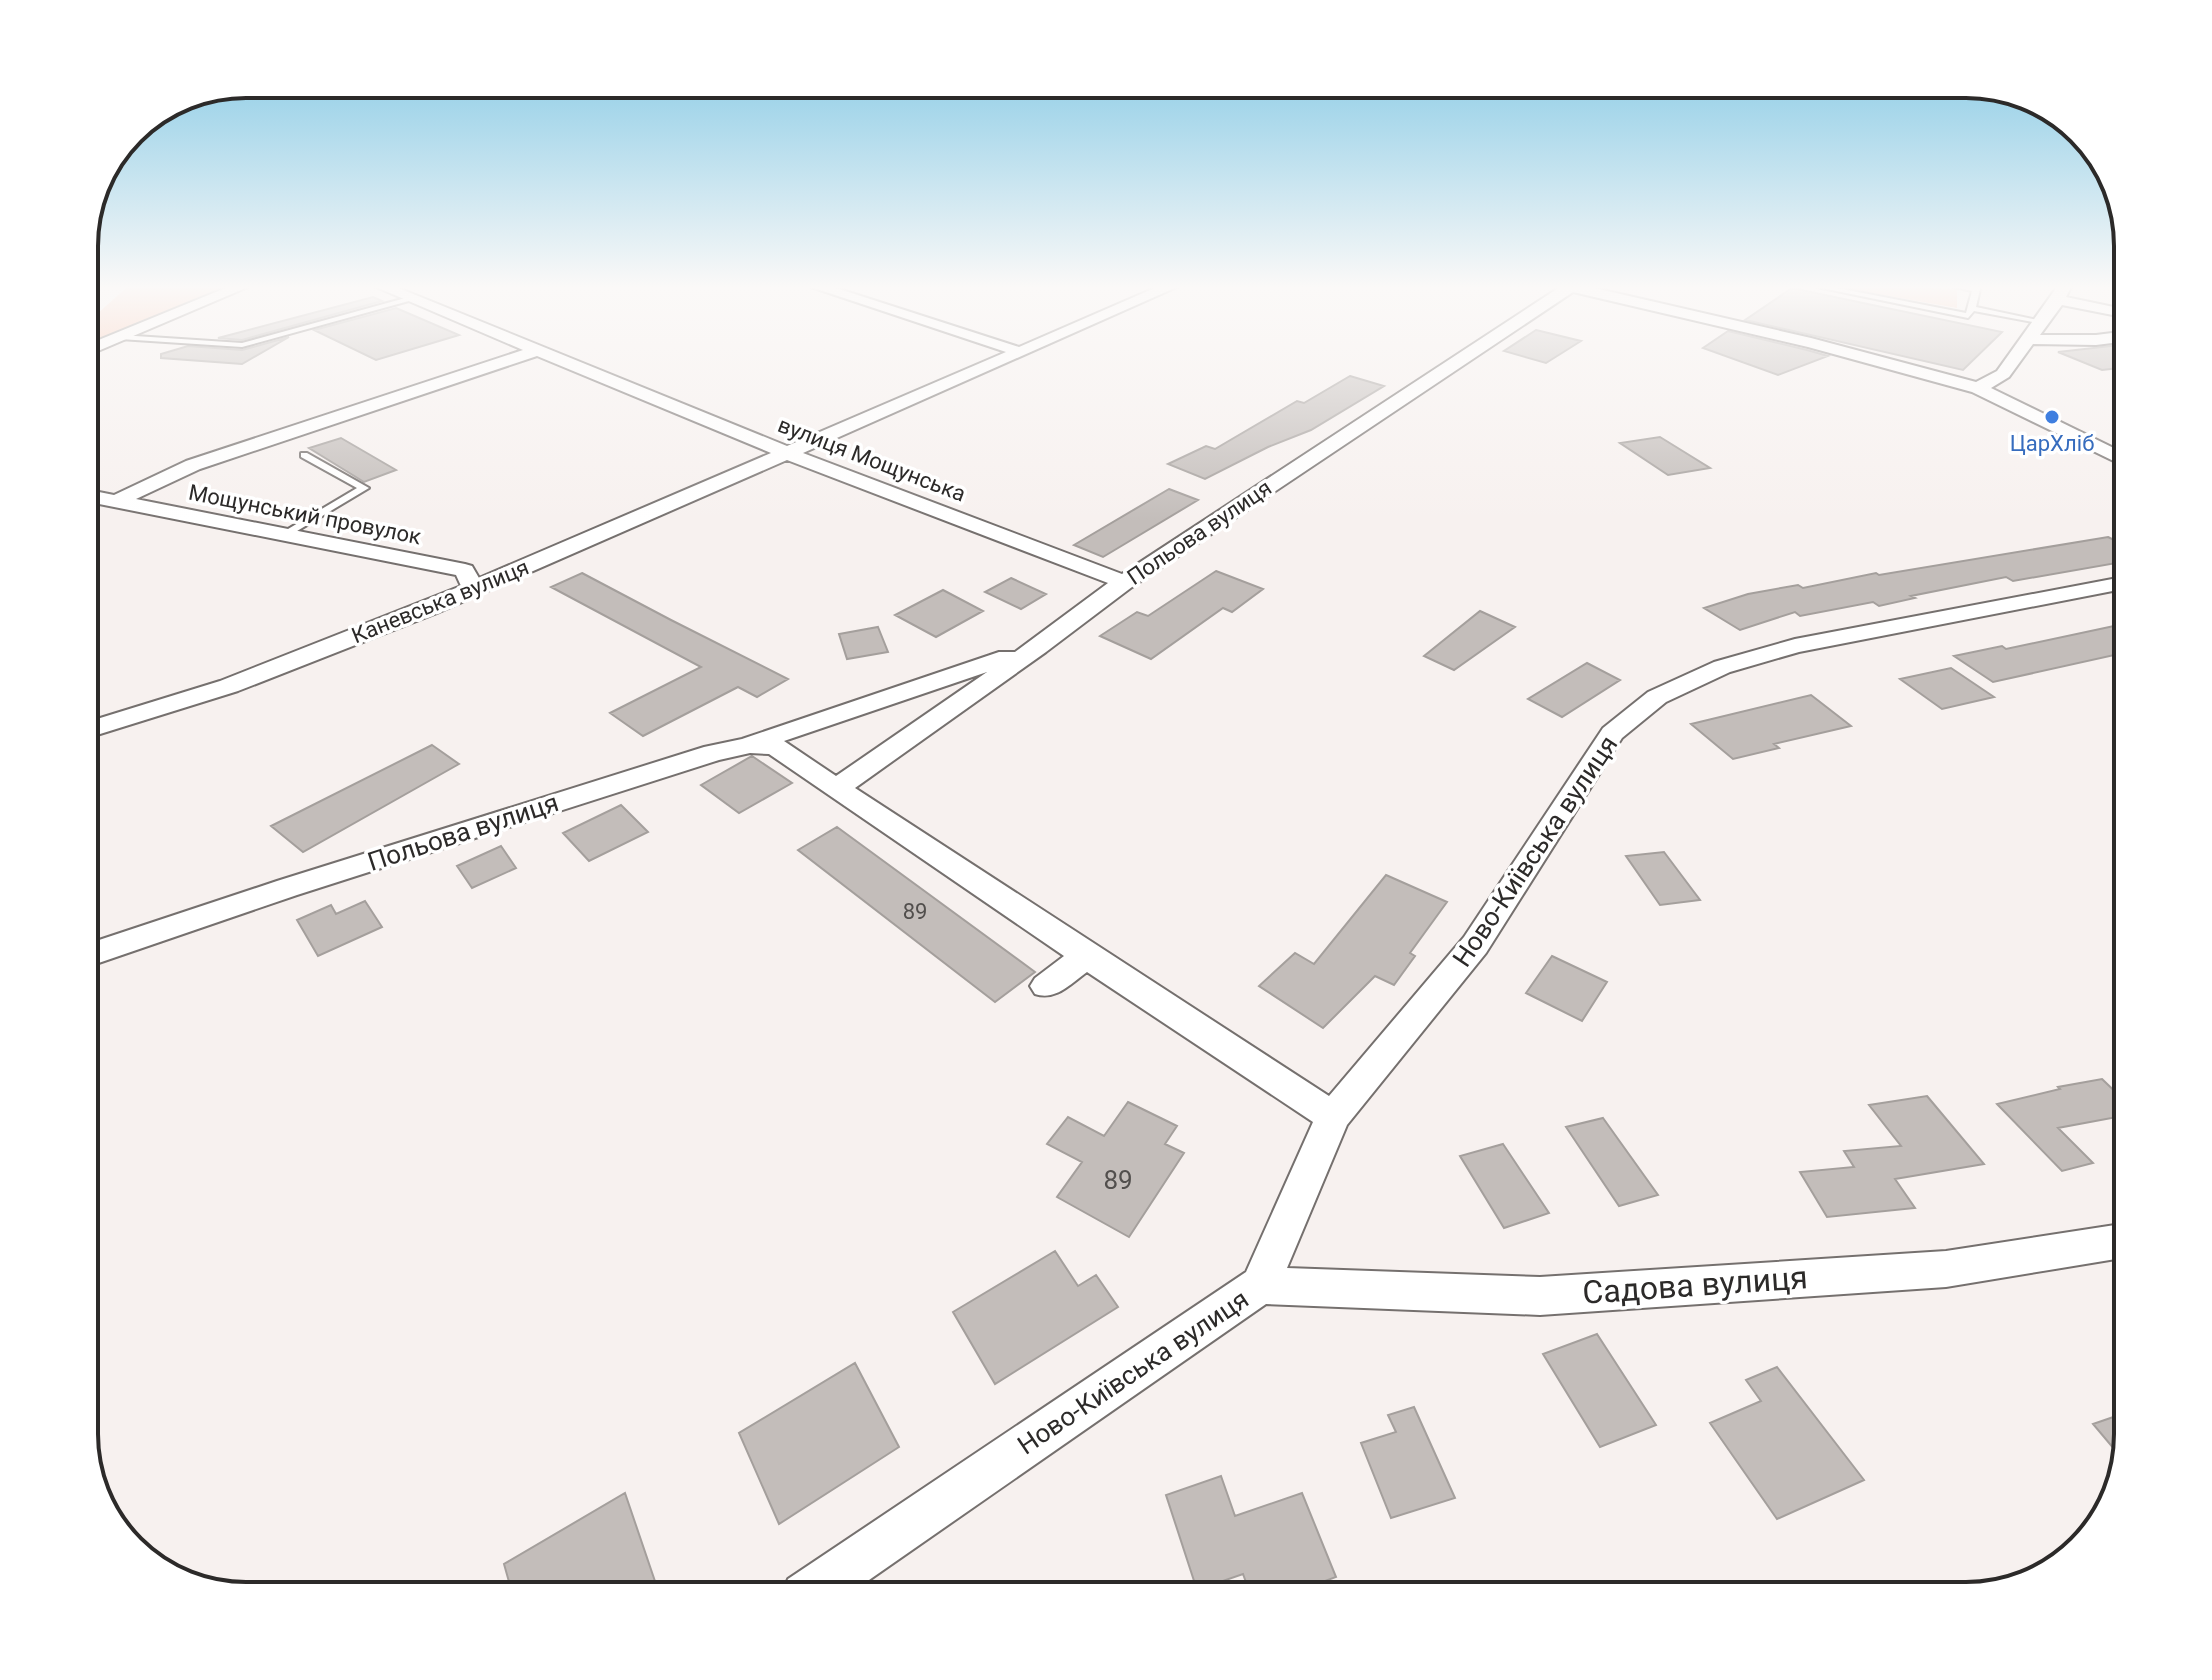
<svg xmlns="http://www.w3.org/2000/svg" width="2212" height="1680" font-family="Roboto,sans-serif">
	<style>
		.green { fill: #f9bda4 }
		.building { fill: #c3bdba; stroke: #a49f9c; stroke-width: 2 }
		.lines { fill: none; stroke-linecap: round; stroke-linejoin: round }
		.service-casing { stroke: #75706e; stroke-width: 4 }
		.minor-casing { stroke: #75706e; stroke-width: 4 }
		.service { fill: #fff; fill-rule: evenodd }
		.minor { fill: #fff; fill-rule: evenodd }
		.shop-dot { fill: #3f7fe0; stroke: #fff; stroke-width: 3 }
		.labels { text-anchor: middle; stroke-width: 7; stroke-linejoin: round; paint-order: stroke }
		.far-shop-label { font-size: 22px; fill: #366cbe; stroke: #fff }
		.far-street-label { font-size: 22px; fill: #2c2a29; stroke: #fff }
		.number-label { font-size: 22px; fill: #524f4d }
		.street-label { font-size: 26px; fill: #2c2a29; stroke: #fff }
		.near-number-label { font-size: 26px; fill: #524f4d }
		.near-street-label { font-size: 32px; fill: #2c2a29; stroke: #fff }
		.rim { fill: none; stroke: #2c2a29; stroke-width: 4 }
	</style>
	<rect width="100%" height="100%" fill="#f7f1ef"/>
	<path class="green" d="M127,287H226L84,346V321L95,316Z
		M1838,287L1957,289V308Z"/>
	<path class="building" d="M1792,288L1882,307L2002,332L1963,370L1745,320Z
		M373,297L382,301L242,340L218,338Z
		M396,308L459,335L376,360L314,330Z
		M1536,330L1581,341L1546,363L1504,351Z
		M1728,331L1807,350L1828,356L1778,375L1703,348Z
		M289,337L242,364L161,358V354L188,346L242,350Z
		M2128,344V367L2102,370L2058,352Z
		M1350,376L1384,386L1311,430L1268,447L1205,479L1168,464L1206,446L1215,449L1297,401L1304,403Z
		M1660,437L1710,468L1668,475L1620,443Z
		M341,438L396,470L364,482L309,448Z
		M1169,489L1198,500L1103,557L1074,545Z
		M2108,537L2128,547V561L2013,581L2006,577L1911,596L1915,598L1879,606L1873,602L1800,616L1795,612L1740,630L1704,608L1748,594L1798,585L1803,588L1876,573L1879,575Z
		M1216,571L1263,589L1232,612L1223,608L1151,659L1100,636L1137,612L1148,616Z
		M582,573L671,620L788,679L757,697L738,687L643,736L610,713L701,667L551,587Z
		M1011,578L1046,594L1021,609L985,592Z
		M943,590L983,611L936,637L895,615Z
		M1480,611L1515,627L1454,670L1424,656Z
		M2128,623V652L1993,682L1954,656L2002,646L2006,649Z
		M878,627L888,652L847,659L839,634Z
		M1587,663L1620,680L1562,717L1528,699Z
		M1951,668L1994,697L1942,709L1900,679Z
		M1811,695L1851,726L1774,744L1779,748L1733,759L1691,724Z
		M432,745L459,764L303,852L271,826Z
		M752,756L792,783L739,813L701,785Z
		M621,805L648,832L589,861L563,833Z
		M837,827L1035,972L995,1002L798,850Z
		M501,846L516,868L472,888L457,866Z
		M1664,852L1700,900L1660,905L1626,856Z
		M1386,875L1447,902L1410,953L1415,956L1394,985L1375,976L1323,1028L1259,986L1295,953L1314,964Z
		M365,901L382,927L318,956L297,920L331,905L336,914Z
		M1552,956L1607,982L1582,1021L1526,993Z
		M2102,1079L2128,1104V1115L2058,1128L2093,1163L2062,1171L1997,1104L2060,1089L2058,1087Z
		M1927,1096L1984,1164L1895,1179L1915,1208L1827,1217L1800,1172L1854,1167L1844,1151L1901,1146L1869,1105Z
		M1128,1102L1177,1126L1165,1144L1184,1153L1129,1237L1057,1197L1082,1162L1047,1144L1068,1117L1104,1136Z
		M1603,1118L1658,1195L1619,1206L1566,1127Z
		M1503,1144L1549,1213L1504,1228L1460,1156Z
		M1055,1251L1078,1286L1096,1275L1118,1307L995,1384L953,1312Z
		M1597,1334L1656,1425L1600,1447L1543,1354Z
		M855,1363L899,1447L779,1524L739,1433Z
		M1777,1367L1864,1480L1777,1519L1710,1423L1761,1401L1746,1380Z
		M1414,1407L1455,1498L1391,1518L1361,1443L1396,1432L1388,1415Z
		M2128,1412V1434L2120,1456L2093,1424Z
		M1221,1476L1235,1516L1302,1493L1336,1577L1285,1596H1251L1243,1574L1197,1590L1166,1495Z
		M625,1493L660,1596H513L504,1564Z"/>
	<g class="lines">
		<defs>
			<path id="service" d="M1817,287H1832L1966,313L1972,291L1954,287H1978L1980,289L1976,307L2047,322L2043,324L1974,311L1968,318Z
				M409,297L416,299L242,347L120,339L116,337L120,335L242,343Z
				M301,453H307L369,488L287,537L282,534L283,532L357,488L301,457Z"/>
			<path id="minor" d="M228,287H248L84,357V346Z
				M376,287H396L787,446L1006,352L811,287H833L1019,347L1157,287H1177L803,453L1122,574L1560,287H1590L1811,338L1976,382L1997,371L2057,287H2071L2066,297L2128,310V318L2062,305L2040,335H2096L2128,331V341L2096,345L2033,344L2009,377L1991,388L2128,455V468L1972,392L1808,347L1573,292L1132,587L1046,652L855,788L1329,1096L1464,937L1603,728L1648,692L1714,662L1795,639L2128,576V588L1799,652L1730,672L1666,702L1622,738L1486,953L1347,1125L1287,1268L1540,1277L1946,1251L2128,1223V1257L1946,1287L1540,1315L1266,1304L846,1596H781L788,1579L1246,1272L1313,1122L1087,972C1070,984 1056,1001 1035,994L1030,986L1035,978L1064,956L769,754L750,753L719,760L297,895L84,968V945L277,881L704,747L742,739L999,652H1015L1108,583L787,460L437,613L238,691L84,739V723L220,681L461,586L456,575L84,501V489L114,495L186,461L523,350ZM537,356L771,453L479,578L472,566L465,564L136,499L200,469ZM987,672L836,776L784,741Z"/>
		</defs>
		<use href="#service" class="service-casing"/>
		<use href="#minor" class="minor-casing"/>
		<use href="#service" class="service"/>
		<use href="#minor" class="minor"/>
	</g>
	<linearGradient id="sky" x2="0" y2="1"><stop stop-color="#73c2e2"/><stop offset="0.55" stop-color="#fbf9f8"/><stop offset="1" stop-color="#fbf9f8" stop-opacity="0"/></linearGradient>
	<rect width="2212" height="522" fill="url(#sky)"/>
	<circle class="shop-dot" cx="2052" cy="417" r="8"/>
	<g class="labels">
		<g class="far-shop-label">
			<text x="2052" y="451">ЦарХліб</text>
		</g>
		<g class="far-street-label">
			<text transform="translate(872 459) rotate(21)" y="8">вулиця Мощунська</text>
			<text transform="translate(305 514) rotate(11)" y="8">Мощунський провулок</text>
			<text transform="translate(1199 532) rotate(-34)" y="8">Польова вулиця</text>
			<text transform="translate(440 601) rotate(-22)" y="8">Каневська вулиця</text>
		</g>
		<g class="number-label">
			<text x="915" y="919">89</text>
		</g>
		<g class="street-label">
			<text transform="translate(463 832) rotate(-18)" y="9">Польова вулиця</text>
			<text transform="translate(1535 851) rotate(-56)" y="9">Ново-Київська вулиця</text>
			<text transform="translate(1133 1372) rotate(-34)" y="9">Ново-Київська вулиця</text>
		</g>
		<g class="near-number-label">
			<text x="1118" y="1189">89</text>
		</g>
		<g class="near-street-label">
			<text transform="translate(1695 1285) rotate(-4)" y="11">Садова вулиця</text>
		</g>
	</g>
	<path d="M0 0H2212V1680H0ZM246 98H1966A148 148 0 0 1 2114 246V1434A148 148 0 0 1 1966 1582H246A148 148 0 0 1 98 1434V246A148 148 0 0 1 246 98Z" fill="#fff" fill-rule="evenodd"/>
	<path class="rim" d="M246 98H1966A148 148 0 0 1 2114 246V1434A148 148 0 0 1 1966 1582H246A148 148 0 0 1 98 1434V246A148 148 0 0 1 246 98Z"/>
</svg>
